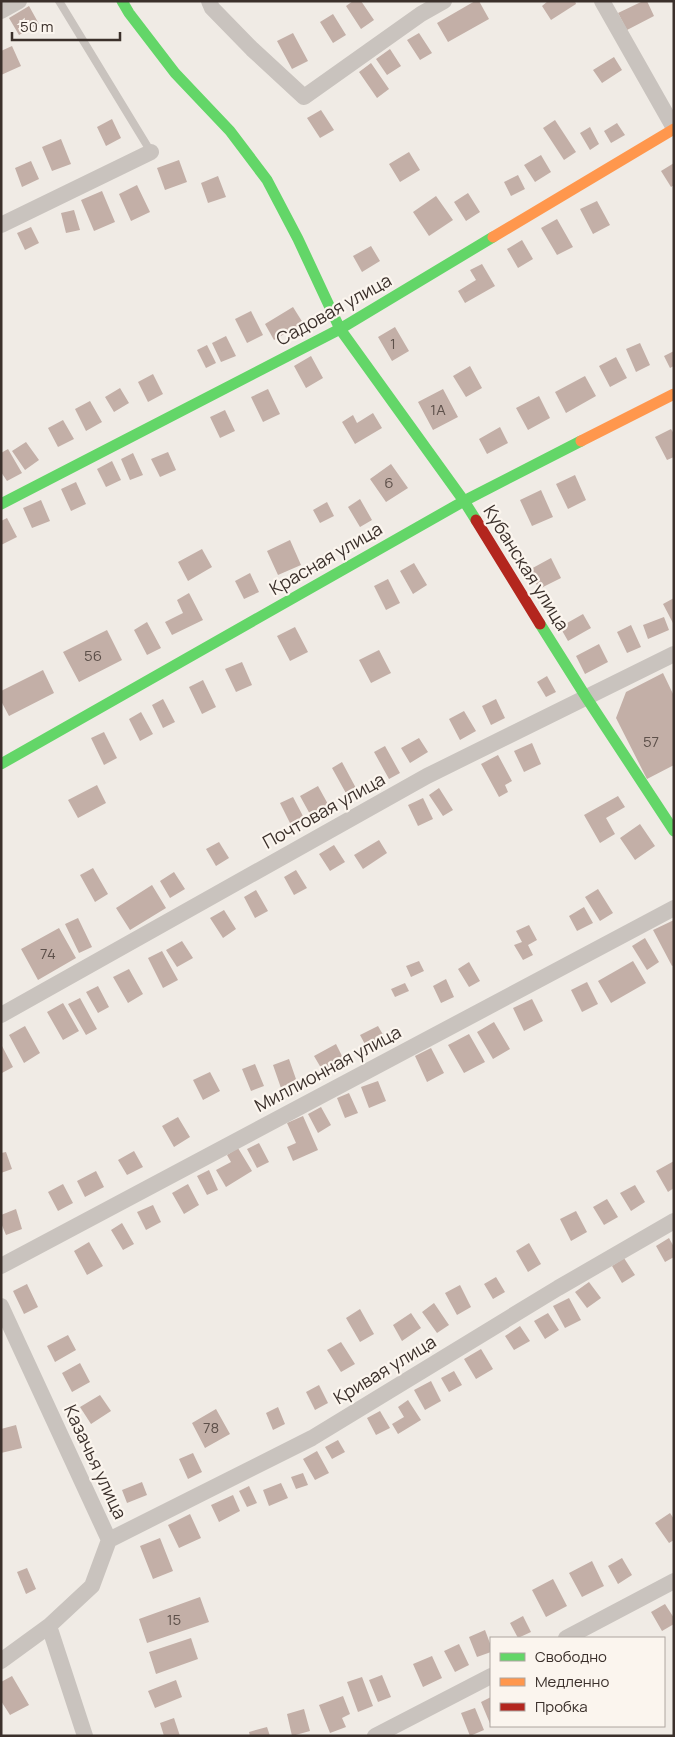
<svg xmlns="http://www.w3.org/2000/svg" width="675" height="1737" font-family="Manrope,sans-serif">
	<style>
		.building { fill: #c3afa7 }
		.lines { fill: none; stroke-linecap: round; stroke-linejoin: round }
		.lane { stroke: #c9c3be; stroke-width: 8 }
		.street { stroke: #c9c3be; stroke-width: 16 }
		.fast { stroke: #63d668; stroke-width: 11 }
		.slow { stroke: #ff974d; stroke-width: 11 }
		.jam { stroke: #b3261e; stroke-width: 11 }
		.labels { text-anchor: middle; stroke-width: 4.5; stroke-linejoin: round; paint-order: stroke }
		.number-label { font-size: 15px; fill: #5d504a }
		.street-label { font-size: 18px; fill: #3b302b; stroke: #fbf5ee }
	</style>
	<rect width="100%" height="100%" fill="#f0ebe5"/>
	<path class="building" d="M353,1H361L374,20L361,29L346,6Z
		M475,1H479L489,19L448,42L437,23Z
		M548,1H575L576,4L551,20L542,6Z
		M643,1H647L654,16L627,30L618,13Z
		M29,6L39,24L19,35L9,18Z
		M333,14L346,35L333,43L320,22Z
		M293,33L308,61L292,69L277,41Z
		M419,33L432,53L420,60L407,40Z
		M12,46L21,66L1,75V51Z
		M390,49L401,66L387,75L376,59Z
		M614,57L622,70L602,83L593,70Z
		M371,63L389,89L377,98L359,72Z
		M321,110L334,130L320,138L307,118Z
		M112,119L121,138L106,146L97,127Z
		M555,120L576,152L564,160L543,128Z
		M617,123L625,135L611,143L604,131Z
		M590,127L599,144L590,150L580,133Z
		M61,139L71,164L52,171L42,147Z
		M409,152L420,170L400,182L389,164Z
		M541,155L551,172L535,182L524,165Z
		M179,160L187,182L165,190L157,168Z
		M31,161L39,179L22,187L15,168Z
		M674,163V185L671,187L661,171Z
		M518,175L525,189L511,196L504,182Z
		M218,176L226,197L208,203L201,183Z
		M137,185L150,212L131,221L119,194Z
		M102,191L115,222L94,231L81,200Z
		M468,193L480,212L466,221L454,202Z
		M436,196L453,220L429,236L413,212Z
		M597,201L610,225L593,234L580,209Z
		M74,210L80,230L66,233L61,213Z
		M557,219L573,247L557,255L541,228Z
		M31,227L39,243L25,250L17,233Z
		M522,240L533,259L518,268L507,249Z
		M371,246L380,261L362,272L353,256Z
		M482,264L495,286L465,303L458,291L476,280L470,270Z
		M293,307L303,323L274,340L265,324Z
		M251,311L263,335L247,343L235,319Z
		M395,327L409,351L392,361L378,337Z
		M226,336L236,356L221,362L212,343Z
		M640,343L650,365L636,372L626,349Z
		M207,345L216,363L206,368L197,350Z
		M674,351V366L670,368L664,356Z
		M311,356L323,378L306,388L294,366Z
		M616,357L627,378L610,387L599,366Z
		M470,366L482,388L466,397L453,376Z
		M153,374L163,394L148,402L138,382Z
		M585,376L596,396L566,413L555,392Z
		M120,388L129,403L114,412L105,397Z
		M268,389L280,414L263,422L251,397Z
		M443,389L458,417L433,430L418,402Z
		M539,396L550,418L528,430L516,408Z
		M90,401L102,422L86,431L75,409Z
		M225,410L235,431L220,438L210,417Z
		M373,413L382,428L355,444L342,422L353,415L357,423Z
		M63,420L74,439L58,447L48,428Z
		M500,427L508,443L487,454L479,439Z
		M671,429L674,434V457L667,460L655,437Z
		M26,442L39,460L25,470L12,451Z
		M8,449L22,473L7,481L1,472V453Z
		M168,452L176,470L160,477L151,459Z
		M133,453L143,475L130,480L121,459Z
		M112,461L121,480L106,487L97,469Z
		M391,464L408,488L386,502L370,479Z
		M575,475L586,500L568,509L556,484Z
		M76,482L86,504L71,511L61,489Z
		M541,490L553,517L532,526L520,500Z
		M360,499L372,520L360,527L348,507Z
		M41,500L50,521L32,528L23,508Z
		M327,502L334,516L320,523L313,510Z
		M7,518L17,537L1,545V521Z
		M290,540L301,565L278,575L267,551Z
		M202,549L212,567L188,581L178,562Z
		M551,558L561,578L539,589L529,570Z
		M414,563L427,585L413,594L400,571Z
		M250,573L259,592L244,599L235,581Z
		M388,579L400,603L386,610L374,586Z
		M189,593L203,620L172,635L165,622L183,613L177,600Z
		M674,598V625L663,604Z
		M583,614L591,628L568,641L560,627Z
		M664,617L669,630L648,639L643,625Z
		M147,622L161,648L147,655L134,630Z
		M631,625L641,647L627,653L617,632Z
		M295,627L308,652L290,661L277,636Z
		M107,630L122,660L79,682L63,652Z
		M599,644L608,662L585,674L576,656Z
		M379,650L391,673L371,683L359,660Z
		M242,662L252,685L236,692L225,669Z
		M43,670L54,693L9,716L1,701V691Z
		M663,673L674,696V765L647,779L616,718L626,692Z
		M547,676L556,692L546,697L537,682Z
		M203,680L216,707L202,714L189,687Z
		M163,699L175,722L163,728L152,705Z
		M496,699L505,718L491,725L482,706Z
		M464,711L476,731L460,740L449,719Z
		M141,712L153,734L140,741L129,719Z
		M104,732L117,758L104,765L91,738Z
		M419,738L428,752L410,763L401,748Z
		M532,743L541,764L524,772L514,751Z
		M385,746L400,773L389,779L374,752Z
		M498,755L512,781L505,785L508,792L499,797L481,764Z
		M342,762L357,790L347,795L332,768Z
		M97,785L106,803L78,818L68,800Z
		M318,786L329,806L311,816L300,796Z
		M439,788L453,810L443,816L429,795Z
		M618,796L625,807L606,818L615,834L600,843L584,815Z
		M293,797L304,818L291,825L280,803Z
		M423,798L433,819L418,826L408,805Z
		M640,824L655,846L635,860L620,838Z
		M379,840L387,853L363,869L354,855Z
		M219,842L229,858L216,866L206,849Z
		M334,845L345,862L330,871L319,854Z
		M93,868L108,894L95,902L80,875Z
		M296,870L307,888L294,895L284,877Z
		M174,872L185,889L170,898L160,881Z
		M152,885L166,908L130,930L116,908Z
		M598,889L613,913L600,921L585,897Z
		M256,890L268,911L255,918L244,897Z
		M584,907L593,923L577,931L569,916Z
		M224,910L236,929L223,938L210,918Z
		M78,918L92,947L79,953L65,924Z
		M674,920V965L672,966L653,930Z
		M529,925L537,940L528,945L533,955L523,960L514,945L522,942L516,931Z
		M59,928L76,958L38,980L21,949Z
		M645,938L659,962L647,970L632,946Z
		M182,941L193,958L177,967L166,950Z
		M162,951L178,980L163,988L148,958Z
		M419,961L424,971L411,977L406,966Z
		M633,961L646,983L611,1003L598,981Z
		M469,962L480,981L469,987L458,969Z
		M129,969L143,994L128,1003L113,977Z
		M446,979L454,997L441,1003L433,986Z
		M587,982L598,1004L582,1012L571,990Z
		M405,983L409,991L395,997L391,989Z
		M98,986L109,1007L98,1013L86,992Z
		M80,998L97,1029L86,1035L68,1004Z
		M532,999L543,1021L524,1031L513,1008Z
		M63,1003L79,1031L63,1040L47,1012Z
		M494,1022L510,1049L493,1059L477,1032Z
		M25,1026L40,1053L24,1063L9,1035Z
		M378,1026L385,1038L367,1048L360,1035Z
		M469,1034L485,1062L464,1073L448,1045Z
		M1,1044L13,1067L2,1073L1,1071Z
		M336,1044L345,1062L324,1073L314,1056Z
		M431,1048L444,1073L427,1082L415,1056Z
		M289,1059L297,1082L281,1088L273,1065Z
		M255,1064L264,1086L251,1091L242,1069Z
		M210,1072L220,1091L203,1100L193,1080Z
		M378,1081L386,1101L369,1108L361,1087Z
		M349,1093L358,1113L345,1118L337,1098Z
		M321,1107L331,1125L318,1133L308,1114Z
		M303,1116L318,1150L293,1161L287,1147L296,1143L287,1123Z
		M178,1117L190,1137L174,1147L162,1126Z
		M259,1143L269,1162L257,1168L247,1149Z
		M238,1148L252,1171L226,1187L216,1170L231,1162L227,1155Z
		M134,1151L143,1167L127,1175L118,1160Z
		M6,1152L12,1169L1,1173V1153Z
		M674,1161V1188L668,1192L656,1171Z
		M209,1170L218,1190L207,1195L197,1176Z
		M96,1171L104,1187L85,1197L77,1181Z
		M63,1184L73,1203L58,1211L48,1192Z
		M188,1184L199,1205L184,1214L172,1193Z
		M635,1185L645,1202L631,1211L620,1193Z
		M607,1199L618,1217L604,1225L593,1207Z
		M153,1205L161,1222L146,1230L137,1212Z
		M16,1209L22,1229L6,1235L1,1223V1215Z
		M576,1211L587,1232L571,1241L560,1219Z
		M122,1223L134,1244L123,1250L111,1230Z
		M669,1238L674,1247V1257L665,1262L656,1246Z
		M89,1242L103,1266L87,1275L74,1251Z
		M529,1243L541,1264L528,1272L516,1251Z
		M624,1258L635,1275L622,1283L612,1266Z
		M496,1277L505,1292L493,1299L484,1284Z
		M589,1282L601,1298L587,1308L575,1292Z
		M27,1284L38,1307L24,1314L13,1291Z
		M460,1285L471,1307L457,1315L445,1293Z
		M569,1298L581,1320L565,1328L553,1306Z
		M434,1303L449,1325L437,1333L422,1312Z
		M360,1309L374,1334L360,1342L346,1318Z
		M411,1313L421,1328L402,1341L393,1325Z
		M548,1313L559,1330L545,1339L534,1321Z
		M520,1326L530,1341L514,1350L505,1336Z
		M68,1335L76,1350L55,1362L47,1346Z
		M341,1342L355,1364L341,1372L327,1350Z
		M481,1349L493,1369L476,1379L464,1359Z
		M80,1363L90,1382L72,1392L62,1373Z
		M454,1371L462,1385L449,1392L441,1378Z
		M431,1381L441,1401L425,1410L414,1390Z
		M319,1385L328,1403L315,1410L306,1392Z
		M100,1395L111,1411L91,1424L80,1407Z
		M408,1400L421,1420L398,1434L392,1424L404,1417L398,1407Z
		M278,1407L285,1424L273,1430L266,1413Z
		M216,1409L230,1434L205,1448L192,1423Z
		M380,1411L390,1428L376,1435L367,1418Z
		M16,1425L22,1448L1,1453V1429Z
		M338,1440L345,1452L332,1459L325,1447Z
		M317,1451L329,1473L315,1480L303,1459Z
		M193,1453L202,1472L188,1479L179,1459Z
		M303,1473L308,1485L296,1489L291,1477Z
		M142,1482L147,1495L127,1503L122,1490Z
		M281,1483L288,1498L269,1506L263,1490Z
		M249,1486L257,1503L247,1507L239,1491Z
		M233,1495L240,1511L219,1522L211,1505Z
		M670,1513L674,1519V1540L669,1543L655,1523Z
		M190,1514L201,1538L179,1548L168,1525Z
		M160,1538L173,1571L153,1579L140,1546Z
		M622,1558L632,1575L618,1584L608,1566Z
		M592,1561L604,1586L582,1597L569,1573Z
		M27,1568L36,1589L26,1594L17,1572Z
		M553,1579L567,1606L546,1617L532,1590Z
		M200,1597L209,1622L147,1643L139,1619Z
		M665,1604L674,1618V1624L662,1631L651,1612Z
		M523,1616L531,1632L518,1638L510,1623Z
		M485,1630L491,1646V1652L477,1657L469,1637Z
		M191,1638L198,1659L156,1674L149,1652Z
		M459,1644L469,1665L455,1672L444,1651Z
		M432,1656L442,1678L423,1687L413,1664Z
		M382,1675L391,1697L378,1702L369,1680Z
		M12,1676L29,1705L10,1715L1,1701V1682Z
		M362,1677L373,1706L358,1712L347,1682Z
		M176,1680L182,1697L155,1708L148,1691Z
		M343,1696L350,1714L342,1718L346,1727L330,1733L319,1705Z
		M491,1697V1726L481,1702Z
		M475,1708L484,1730L470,1736L461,1713Z
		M304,1709L310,1731L292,1736L287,1714Z
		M174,1718L180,1736H164L160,1723Z
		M267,1727L270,1736H250L249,1732Z"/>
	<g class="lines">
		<path class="lane" d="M59,1L151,152"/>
		<path class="street" d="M209,1L212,8L252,49L304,97L421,14L444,1
			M602,1L674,128
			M1,11L19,1
			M1,225L151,152
			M1,1015L427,776L674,654
			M1,1266L674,908
			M1,1306L109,1540L92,1586L49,1626L85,1736
			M109,1540L312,1438L558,1288L674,1221
			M566,1638L674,1581
			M1,1661L49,1626
			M375,1736L491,1676"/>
		<path class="fast" d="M122,1L129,13L175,73L230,131L267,180L298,239L340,329L464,501L476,520
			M1,504L340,329L493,237
			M540,624L586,697L674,831
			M1,764L464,501L581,441"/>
		<path class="slow" d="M493,237L674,129
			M581,441L674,394"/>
		<path class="jam" d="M476,520L540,624"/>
	</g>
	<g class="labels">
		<g class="number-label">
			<text x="393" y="349">1</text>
			<text x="438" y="415">1А</text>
			<text x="389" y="488">6</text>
			<text x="93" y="661">56</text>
			<text x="651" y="747">57</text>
			<text x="48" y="959">74</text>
			<text x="211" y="1433">78</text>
			<text x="174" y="1625">15</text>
		</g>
		<g class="street-label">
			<text transform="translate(334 310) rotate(-29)" y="6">Садовая улица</text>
			<text transform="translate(326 559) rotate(-30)" y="6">Красная улица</text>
			<text transform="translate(526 568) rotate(58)" y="6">Кубанская улица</text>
			<text transform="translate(324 811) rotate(-29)" y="6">Почтовая улица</text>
			<text transform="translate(328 1069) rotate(-28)" y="6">Миллионная улица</text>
			<text transform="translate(385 1370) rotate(-31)" y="6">Кривая улица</text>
			<text transform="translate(95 1462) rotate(65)" y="6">Казачья улица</text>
		</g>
	</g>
	<rect width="675" height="1737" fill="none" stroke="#3b302b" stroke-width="5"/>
	<rect x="490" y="1637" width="175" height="90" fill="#fbf5ee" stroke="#aea6a0"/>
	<rect x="500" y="1653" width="25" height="8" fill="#63d668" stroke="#aea6a0"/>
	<text x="535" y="1662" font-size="15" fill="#3b302b">Свободно</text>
	<rect x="500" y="1678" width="25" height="8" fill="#ff974d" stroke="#aea6a0"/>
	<text x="535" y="1687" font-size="15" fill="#3b302b">Медленно</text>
	<rect x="500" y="1703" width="25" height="8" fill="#b3261e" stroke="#aea6a0"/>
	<text x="535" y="1712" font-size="15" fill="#3b302b">Пробка</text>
	<path d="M12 32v8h108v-8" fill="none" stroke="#3b302b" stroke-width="2.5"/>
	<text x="20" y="32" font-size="15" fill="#3b302b" stroke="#fbf5ee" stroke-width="4" paint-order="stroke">50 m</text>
</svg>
